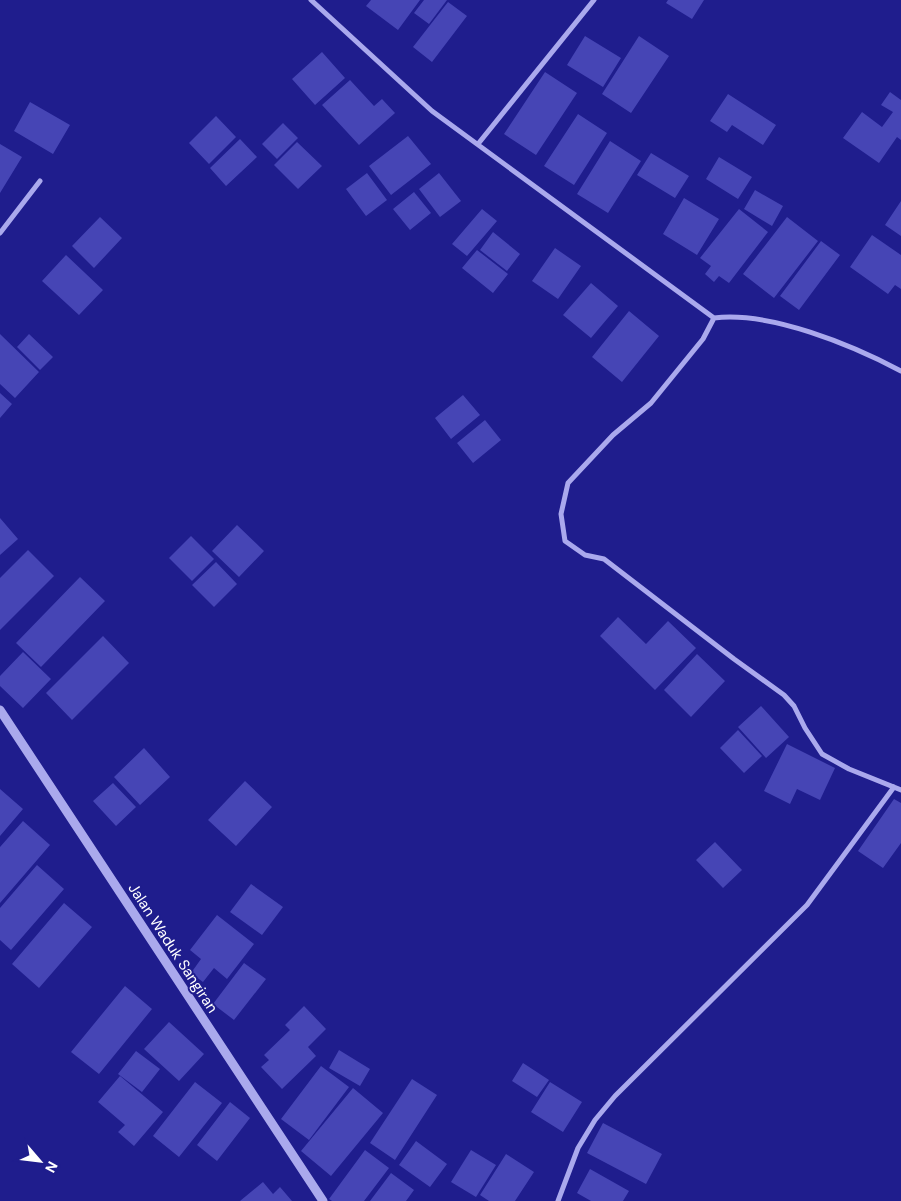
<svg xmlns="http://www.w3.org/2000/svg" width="901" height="1201" font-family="'DM Sans',sans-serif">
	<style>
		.building { fill: #4645b5 }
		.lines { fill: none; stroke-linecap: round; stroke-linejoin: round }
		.minor { stroke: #aaa9ed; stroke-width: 5 }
		.tertiary { stroke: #aaa9ed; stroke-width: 9 }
		.labels { text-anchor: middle; stroke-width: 4; stroke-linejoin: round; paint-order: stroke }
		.street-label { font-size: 15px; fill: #fff; stroke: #1f1d8d }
	</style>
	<rect width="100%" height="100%" fill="#1f1d8d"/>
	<path class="building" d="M371,0H420L398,30L366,6Z
		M424,0H447L429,24L414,13Z
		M668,0H704L692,19L666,3Z
		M448,2L467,16L432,62L413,47Z
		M585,36L621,58L603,87L567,65Z
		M639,36L669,56L631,113L602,94Z
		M322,52L345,78L315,105L292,79Z
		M545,72L577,93L536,155L504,134Z
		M350,80L374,106L382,99L395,113L359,145L322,105Z
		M890,92L901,100V140L897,137L879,163L843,138L862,112L882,127L893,112L881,105Z
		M728,94L776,125L763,145L732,125L727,132L710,121Z
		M30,102L70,125L53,154L14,131Z
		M578,114L607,133L574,185L544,166Z
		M216,116L236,137L209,164L189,143Z
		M283,123L298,138L277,159L262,144Z
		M408,136L431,164L391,195L369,166Z
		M240,139L257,157L226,186L210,168Z
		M610,141L641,161L608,213L577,194Z
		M297,142L322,166L298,189L274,165Z
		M0,144L22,157L0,193Z
		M651,153L689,176L675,198L637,175Z
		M719,157L752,177L738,199L706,179Z
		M367,173L387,200L366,216L346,189Z
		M439,173L461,201L440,217L419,189Z
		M755,190L783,206L772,226L744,209Z
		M414,192L431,213L410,230L393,209Z
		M684,198L719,219L697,255L663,234Z
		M901,201V236L885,225Z
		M482,209L497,221L467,256L452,244Z
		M739,209L768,232L729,283L719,276L714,282L705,274L711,266L700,258Z
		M100,217L122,238L94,268L72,246Z
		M787,217L818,241L774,298L743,274Z
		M493,232L520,254L507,271L480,250Z
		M872,235L901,255V289L895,285L888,294L850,267Z
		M821,241L840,255L799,310L780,296Z
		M555,248L581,266L558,299L532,281Z
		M477,250L508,274L493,293L462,268Z
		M66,255L103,290L79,315L42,281Z
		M591,283L618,306L591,338L563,315Z
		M629,311L659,336L622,382L592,357Z
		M0,334L39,372L15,398L0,384Z
		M29,334L53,357L40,370L17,347Z
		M0,393L12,404L0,418Z
		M463,395L480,415L451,439L435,418Z
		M485,420L501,440L473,463L457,443Z
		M0,518L18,539L0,555Z
		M237,525L264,551L239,577L212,551Z
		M191,536L214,559L192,581L169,558Z
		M28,550L54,576L0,630V578Z
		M216,562L237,584L214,607L192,585Z
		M80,577L105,601L41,667L16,643Z
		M618,617L646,644L668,621L696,648L655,690L600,636Z
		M103,636L129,663L72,720L46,693Z
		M23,652L51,679L23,708L0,686V676Z
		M697,654L725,681L691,717L664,690Z
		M761,706L789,737L766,758L738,727Z
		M738,730L762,756L744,773L720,748Z
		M787,744L835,768L820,800L797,789L790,804L764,791Z
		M144,748L170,777L140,805L114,777Z
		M245,781L272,807L236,846L208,820Z
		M113,783L136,807L116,826L93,801Z
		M0,789L23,809L0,836Z
		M894,799L901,803V843L883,868L858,851Z
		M23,821L50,845L0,903V847Z
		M715,842L742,870L723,888L696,860Z
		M37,865L64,889L11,950L0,940V908Z
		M251,884L283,907L262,935L230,912Z
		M64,903L92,927L39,988L12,964Z
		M217,915L254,944L227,979L214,968L203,982L191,973L201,959L190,950Z
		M244,963L266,979L234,1020L213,1004Z
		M125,986L152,1009L99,1074L71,1052Z
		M304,1006L326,1029L308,1047L316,1056L282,1089L261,1067L269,1060L264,1055L290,1030L285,1025Z
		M169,1022L204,1054L179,1081L144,1049Z
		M339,1050L370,1069L360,1086L329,1068Z
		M136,1051L160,1069L142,1092L118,1074Z
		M523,1063L549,1080L537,1097L512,1081Z
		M321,1066L349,1087L309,1140L281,1119Z
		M120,1076L163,1112L134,1146L118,1132L125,1125L98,1102Z
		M412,1079L437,1095L395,1160L370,1143Z
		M195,1082L222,1103L179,1157L153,1136Z
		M550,1082L582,1102L563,1132L531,1112Z
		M353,1088L383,1113L331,1176L301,1151Z
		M230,1102L250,1118L217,1161L197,1145Z
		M603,1123L662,1154L646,1184L587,1153Z
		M416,1141L447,1164L430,1187L399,1165Z
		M365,1150L389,1168L364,1201H332L329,1199Z
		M471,1150L496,1165L476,1197L451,1182Z
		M506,1154L534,1172L515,1201H489L480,1195Z
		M590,1169L629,1191L623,1201H591L577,1193Z
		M391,1173L414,1190L406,1201H370Z
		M263,1182L273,1194L280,1187L292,1201H240Z"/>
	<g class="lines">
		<path class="minor" d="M311,0L432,111L714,318C770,311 852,345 901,371
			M478,144L594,0
			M0,233L40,181
			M714,318L703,339L651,403L613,435L568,483L561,514L565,541L585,555L604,559L734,659L784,695L794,706L805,728L822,754L849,769L901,790
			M558,1201L578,1148L595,1120L615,1096L807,905L894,787"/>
		<path class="tertiary" d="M0,710L323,1201"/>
	</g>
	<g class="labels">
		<g class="street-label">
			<text transform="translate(173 948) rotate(57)" y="5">Jalan Waduk Sangiran</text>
		</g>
	</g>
	<g transform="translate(40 1161) rotate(118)" stroke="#1f1d8d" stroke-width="4" paint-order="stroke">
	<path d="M0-4L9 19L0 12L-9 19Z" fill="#ffffff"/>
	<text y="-8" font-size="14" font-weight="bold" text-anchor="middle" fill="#ffffff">N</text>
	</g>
</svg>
